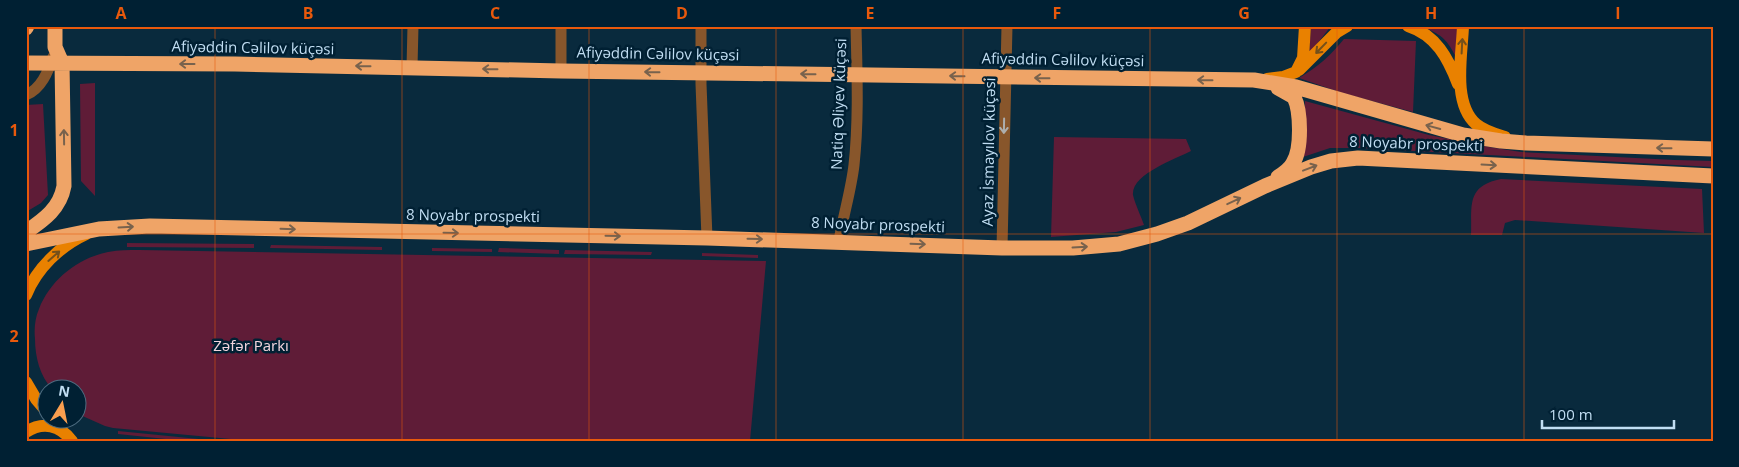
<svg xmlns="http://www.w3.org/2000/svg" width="1739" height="467" font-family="'Open Sans',sans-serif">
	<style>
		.green { fill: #5f1c37 }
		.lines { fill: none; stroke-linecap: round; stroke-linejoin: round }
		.minor { stroke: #88562b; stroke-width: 11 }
		.major { stroke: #e98100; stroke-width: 12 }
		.highway { stroke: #efa467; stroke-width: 15 }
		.oneway { stroke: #74501a }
		.oneway2 { stroke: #78624d }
		.oneway3 { stroke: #adaead }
		.grid { fill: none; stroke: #e8590c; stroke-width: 1; stroke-opacity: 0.55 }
		.labels { text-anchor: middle; stroke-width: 5; stroke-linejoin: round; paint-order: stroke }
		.street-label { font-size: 15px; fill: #c1def3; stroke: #002033 }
		.park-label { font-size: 15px; fill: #f3d6de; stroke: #002033 }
		.neatline { fill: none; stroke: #e8590c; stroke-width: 2 }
		.grid-label { font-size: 16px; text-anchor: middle; font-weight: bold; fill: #e8590c }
	</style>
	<rect width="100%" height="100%" fill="#092a3d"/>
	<path class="green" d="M1311,26H1331L1309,54Z
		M1446,26H1457V59C1448,42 1445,37 1428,29Z
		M1344,39L1416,41L1413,112L1342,93L1299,78C1318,67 1331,55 1344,39Z
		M95,83V196L81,181L80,84Z
		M1305,101L1429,135L1489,147L1521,152L1675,160L1713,161V167L1359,148H1330L1303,157Z
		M43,104L48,195L41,203L26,212V105Z
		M1054,137L1186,139L1191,151C1176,159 1131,174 1133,195C1135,204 1141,216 1144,225L1116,232L1051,237Z
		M1501,179L1702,189L1704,233L1515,220L1505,223L1502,235H1471C1472,205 1466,186 1501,179Z
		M127,243L254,244V248L127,247Z
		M271,245L382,247V250L270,248Z
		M432,248L492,249V252L432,251Z
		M499,248L559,250V254L498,252Z
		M139,250L766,261L750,441H252L113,428L105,426L78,414V390L52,389C40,376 35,357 35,339C34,329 35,318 39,309C50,280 78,258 108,252C119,250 129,250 139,250Z
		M565,250L652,252L651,255L564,254Z
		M702,253L758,255V258L702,256Z
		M118,431L219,441H185L118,434Z"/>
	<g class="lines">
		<path class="minor" d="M701,26V84L707,238
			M412,67L413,26
			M561,71V26
			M26,95C41,89 48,72 53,57
			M839,241C843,216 851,191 854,165C859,119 857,72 856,26
			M1002,248L1007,26"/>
		<path class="major" d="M1408,26C1436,35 1448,58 1458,84
			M1463,26C1462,55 1452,103 1476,124C1484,131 1495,134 1505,137
			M1299,70L1337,32L1347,26
			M1267,79L1283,77L1296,72L1303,58L1305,26
			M26,295C37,268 60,246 86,234
			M26,382L36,399L48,413
			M26,432C43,421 60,425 72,441"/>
		<path class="highway" d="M26,28L27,26
			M26,63L235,64L561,71L1254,80L1296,87L1463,135L1501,141L1526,143L1713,149
			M1278,88L1294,97C1301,111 1302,149 1293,163C1290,169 1284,173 1278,177
			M26,232C45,219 60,208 64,186L62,63L55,47V26
			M26,244L99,229L150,226L707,238L1002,248H1073L1119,244L1157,234L1188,223L1265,186L1311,167L1331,161L1358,158L1713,176"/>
	</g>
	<defs><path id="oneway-shaft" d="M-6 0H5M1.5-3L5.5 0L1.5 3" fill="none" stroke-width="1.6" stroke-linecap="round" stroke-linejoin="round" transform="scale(1.25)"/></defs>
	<g class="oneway">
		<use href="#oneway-shaft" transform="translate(1462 46) rotate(-87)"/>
		<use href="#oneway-shaft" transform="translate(1321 48) rotate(134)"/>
		<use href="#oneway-shaft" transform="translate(54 256) rotate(-41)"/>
	</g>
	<g class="oneway2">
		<use href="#oneway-shaft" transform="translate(187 64) rotate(-180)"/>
		<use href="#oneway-shaft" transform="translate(363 66) rotate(-179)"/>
		<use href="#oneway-shaft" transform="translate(490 69) rotate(-179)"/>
		<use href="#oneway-shaft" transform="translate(652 72) rotate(-179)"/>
		<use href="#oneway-shaft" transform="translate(808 74) rotate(-179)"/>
		<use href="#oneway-shaft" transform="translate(957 76) rotate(-179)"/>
		<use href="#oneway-shaft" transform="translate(1042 78) rotate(-179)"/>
		<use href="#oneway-shaft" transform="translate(1205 80) rotate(-179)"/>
		<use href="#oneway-shaft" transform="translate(1433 127) rotate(-165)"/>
		<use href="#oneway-shaft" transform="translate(64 137) rotate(-91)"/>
		<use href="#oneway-shaft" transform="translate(1664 148) rotate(-179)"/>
		<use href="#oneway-shaft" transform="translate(1489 165) rotate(3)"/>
		<use href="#oneway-shaft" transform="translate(1310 168) rotate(-21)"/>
		<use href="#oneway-shaft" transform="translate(1234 201) rotate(-25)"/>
		<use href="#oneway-shaft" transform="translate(126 227) rotate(-3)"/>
		<use href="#oneway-shaft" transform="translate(288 229) rotate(2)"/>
		<use href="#oneway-shaft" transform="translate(451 233) rotate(1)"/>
		<use href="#oneway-shaft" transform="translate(613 236) rotate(1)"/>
		<use href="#oneway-shaft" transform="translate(755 239) rotate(1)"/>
		<use href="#oneway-shaft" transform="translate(918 244) rotate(2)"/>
		<use href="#oneway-shaft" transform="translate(1080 247) rotate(-3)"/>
	</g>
	<use class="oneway3" href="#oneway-shaft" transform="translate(1004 126) rotate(91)"/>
	<path class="grid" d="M215,26V441M402,26V441M589,26V441M776,26V441M963,26V441M1150,26V441M1337,26V441M1524,26V441M26,234H1713"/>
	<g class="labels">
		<g class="street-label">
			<text transform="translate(253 48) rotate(1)" y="5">Afiyəddin Cəlilov küçəsi</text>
			<text transform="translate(658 54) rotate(1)" y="5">Afiyəddin Cəlilov küçəsi</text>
			<text transform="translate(1063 60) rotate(1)" y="5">Afiyəddin Cəlilov küçəsi</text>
			<text transform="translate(839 104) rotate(-88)" y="5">Natiq Əliyev küçəsi</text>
			<text transform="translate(1416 144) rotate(2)" y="5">8 Noyabr prospekti</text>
			<text transform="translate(989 152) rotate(-89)" y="5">Ayaz İsmayılov küçəsi</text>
			<text transform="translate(473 216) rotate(1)" y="5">8 Noyabr prospekti</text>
			<text transform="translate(878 225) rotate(2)" y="5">8 Noyabr prospekti</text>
		</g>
		<g class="park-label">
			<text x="251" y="351">Zəfər Parkı</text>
		</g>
	</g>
	<rect width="1739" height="467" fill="none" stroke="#002033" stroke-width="55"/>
	<g transform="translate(62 404) rotate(10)"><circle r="24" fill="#002033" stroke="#4d6c80"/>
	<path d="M0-4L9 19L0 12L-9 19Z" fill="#fa9f4f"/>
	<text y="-8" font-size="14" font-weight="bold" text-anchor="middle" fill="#c1def3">N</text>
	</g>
	<path d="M1542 420v8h132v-8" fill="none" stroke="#c1def3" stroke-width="2.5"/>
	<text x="1549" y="420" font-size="15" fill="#c1def3" stroke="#002033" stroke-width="4" paint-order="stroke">100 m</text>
	<rect x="28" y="28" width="1684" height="412" class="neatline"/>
	<g class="grid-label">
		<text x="121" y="19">A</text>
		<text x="308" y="19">B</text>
		<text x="495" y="19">C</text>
		<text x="682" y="19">D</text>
		<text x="870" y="19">E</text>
		<text x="1057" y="19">F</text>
		<text x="1244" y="19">G</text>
		<text x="1431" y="19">H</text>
		<text x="1618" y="19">I</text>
		<text x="14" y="136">1</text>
		<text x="14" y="342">2</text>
	</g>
</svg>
